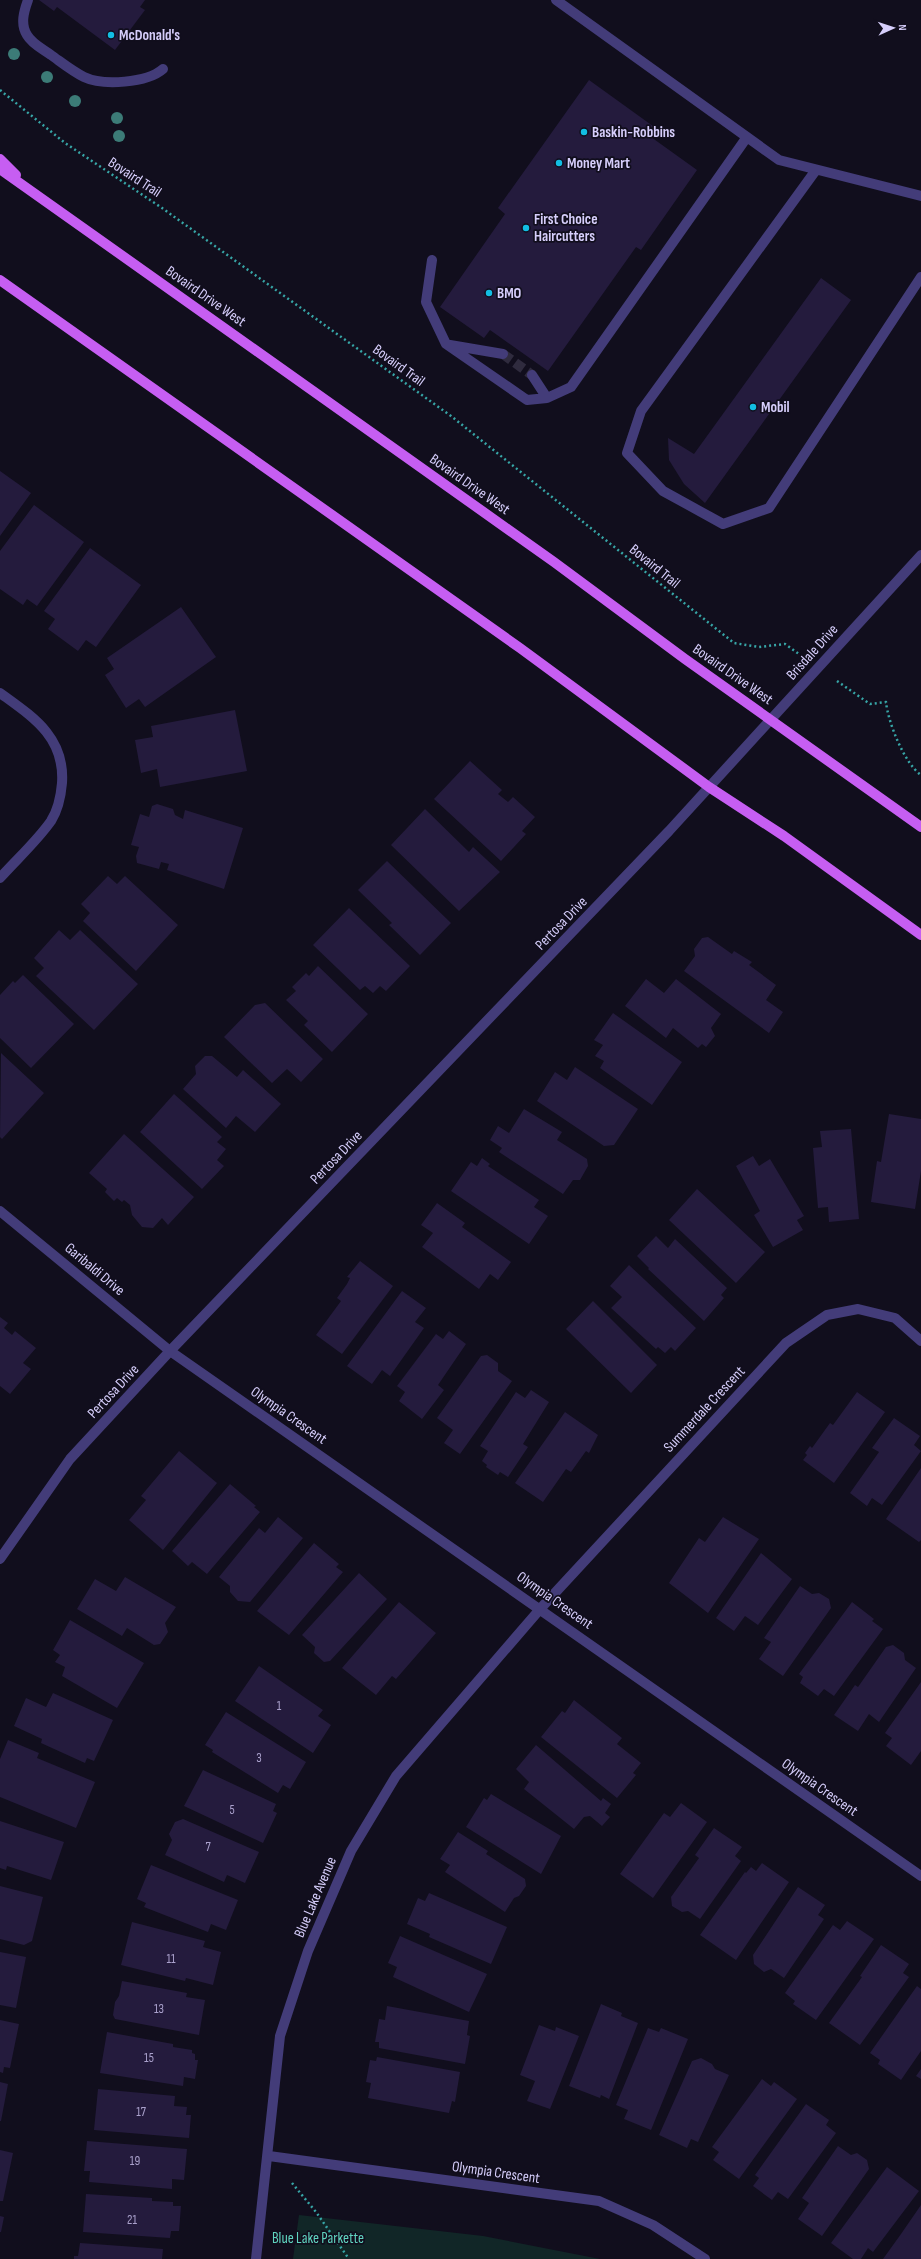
<svg xmlns="http://www.w3.org/2000/svg" width="921" height="2259" font-family="'Sofia Sans Condensed',sans-serif">
	<style>
		.green { fill: #112627 }
		.building { fill: #241b3d }
		.lines { fill: none; stroke-linecap: round; stroke-linejoin: round }
		.minor-tunnel { stroke: #2f2b3e; stroke-width: 10; stroke-dasharray: 10 5; stroke-linecap: butt }
		.path { stroke: #37a5a6; stroke-width: 2.5; stroke-dasharray: 2 3; stroke-linecap: butt }
		.minor { stroke: #433c79; stroke-width: 10 }
		.major { stroke: #c65ef2; stroke-width: 10 }
		.tree { fill: #3c7b77 }
		.poi-dot { fill: #12bee3; stroke: #110e1d; stroke-width: 1.5 }
		.labels { text-anchor: middle; stroke-width: 3.5; stroke-linejoin: round; paint-order: stroke }
		.number-label { font-size: 13px; fill: #aaa1cc }
		.poi-label { font-size: 15px; font-weight: bold; fill: #d6cefb; stroke: #110e1d; text-anchor: start }
		.street-label { font-size: 15px; fill: #d6cefb; stroke: #110e1d }
		.park-label { font-size: 15px; fill: #60d4c0; stroke: #110e1d }
	</style>
	<rect width="100%" height="100%" fill="#110e1d"/>
	<path class="green" d="M299,2215L483,2236L600,2259H293Z"/>
	<path class="building" d="M39,0H145L140,7L145,10L115,50L57,7L54,11Z
		M589,80L657,129L651,137L697,170L641,250L636,247L548,371L490,330L484,338L440,307L505,214L498,208Z
		M821,278L851,300L705,503L684,484L669,460L668,438L694,454Z
		M0,471L31,493L0,536Z
		M34,505L84,542L37,606L27,599L23,605L0,589V551Z
		M90,548L141,585L96,647L86,640L78,651L48,629L55,619L44,611Z
		M181,607L216,657L145,707L139,699L126,708L105,675L114,669L107,658Z
		M235,710L247,771L160,787L157,769L141,773L135,740L153,737L151,726Z
		M470,761L502,790L498,794L508,802L513,797L535,817L522,831L526,834L501,861L434,799Z
		M157,804L173,809L175,815L183,819L185,810L243,828L224,889L167,870L169,864L161,862L159,869L137,863L136,856L139,847L131,845L140,814L149,817L152,806Z
		M425,809L469,852L473,847L500,872L459,911L391,845Z
		M387,861L451,923L420,955L389,925L392,923L358,890Z
		M108,876L117,884L125,876L178,925L136,971L83,921L90,913L81,904Z
		M349,908L410,966L386,991L380,986L373,993L365,986L360,990L313,945Z
		M59,930L70,940L80,930L138,984L94,1030L36,976L44,968L34,958Z
		M708,937L732,954L734,951L752,962L749,965L776,985L766,1000L783,1012L769,1033L684,971L695,956L694,949L702,938Z
		M318,966L368,1014L332,1052L304,1025L308,1021L286,1000L296,991L292,987L306,973L309,976Z
		M23,975L74,1024L31,1068L0,1038V995L13,981L15,983Z
		M646,979L664,993L676,979L721,1014L711,1028L715,1036L706,1047L702,1044L698,1048L673,1028L666,1038L625,1006Z
		M265,1003L323,1059L301,1082L287,1069L272,1083L224,1037L255,1005Z
		M613,1013L682,1062L652,1105L600,1068L604,1061L595,1056L603,1045L594,1040Z
		M1,1053L44,1093L2,1139L0,1137Z
		M205,1056H212L237,1077L243,1070L281,1104L255,1132L236,1116L226,1128L183,1089L196,1074L195,1066Z
		M575,1067L638,1109L614,1145L604,1146L537,1101L555,1072L567,1080Z
		M174,1094L222,1137L217,1142L226,1149L217,1160L224,1166L202,1189L140,1132Z
		M524,1109L562,1132L557,1140L587,1159L588,1166L580,1180H573L563,1194L499,1152L502,1148L490,1140L498,1126L509,1133Z
		M889,1114L921,1119V1171L915,1209L871,1202L877,1161L881,1162Z
		M851,1129L859,1219L829,1222L828,1207L818,1208L813,1148L822,1147L820,1131Z
		M124,1134L194,1197L168,1225L162,1218L153,1228L142,1227L132,1215L130,1205L124,1200L122,1202L117,1198L114,1201L105,1192L107,1189L89,1173Z
		M753,1156L759,1166L770,1159L804,1216L797,1220L803,1230L773,1247L754,1215L760,1211L736,1166Z
		M482,1158L490,1164L488,1166L539,1200L534,1207L548,1216L529,1244L451,1191L471,1162L477,1166Z
		M697,1189L765,1252L736,1283L669,1220Z
		M437,1203L465,1223L462,1227L511,1262L498,1280L490,1274L479,1289L422,1247L433,1233L421,1225Z
		M656,1236L668,1248L675,1239L727,1288L721,1295L724,1298L704,1321L648,1269L649,1268L637,1256Z
		M360,1261L393,1286L342,1354L316,1335L341,1301L337,1298L347,1284L350,1278L347,1277Z
		M629,1265L696,1328L675,1351L671,1347L665,1353L658,1347L656,1349L611,1308L622,1297L610,1286Z
		M402,1291L426,1308L415,1322L424,1328L390,1376L382,1370L372,1384L347,1366Z
		M593,1301L657,1365L631,1393L566,1329Z
		M0,1317L8,1323L4,1328L12,1335L15,1331L36,1348L23,1363L31,1369L10,1394L0,1386Z
		M449,1331L466,1344L438,1385L444,1390L422,1419L399,1401L405,1392L397,1386L436,1334L443,1339Z
		M487,1355L498,1363V1371L512,1381L460,1454L444,1443L453,1430L437,1418L481,1356Z
		M531,1390L549,1402L523,1444L528,1447L508,1477L500,1472L498,1475L486,1467L487,1465L482,1461L488,1451L480,1446L516,1392L525,1398Z
		M857,1392L885,1412L834,1483L803,1460L807,1455L805,1453L810,1446L812,1448L830,1423L833,1425Z
		M565,1412L598,1435L589,1453L586,1451L571,1472L566,1469L543,1502L515,1483Z
		M894,1418L920,1436L914,1445L921,1451L882,1505L872,1498L867,1506L850,1493L879,1452L872,1448Z
		M179,1451L217,1483L163,1550L129,1520L146,1500L141,1496Z
		M921,1468V1540L919,1542L886,1519Z
		M230,1484L256,1506L254,1507L260,1512L207,1574L192,1562L188,1566L172,1551Z
		M278,1517L303,1538L250,1602L238,1601L230,1592V1586L219,1577L259,1528L265,1533Z
		M723,1517L759,1539L708,1613L669,1583L699,1538L705,1542Z
		M314,1543L339,1564L336,1567L343,1572L289,1635L257,1611Z
		M761,1553L792,1579L758,1625L745,1616L734,1631L716,1618Z
		M359,1573L387,1599L330,1661L324,1662L314,1653L315,1647L302,1635Z
		M125,1577L176,1607L165,1623L168,1632L160,1644L154,1645L127,1628L122,1636L77,1609L95,1579L116,1591Z
		M800,1586L812,1594L819,1593L829,1599L831,1608L783,1676L759,1659L771,1642L764,1638Z
		M399,1602L436,1633L396,1679L392,1676L376,1695L342,1668Z
		M852,1602L874,1619L872,1621L883,1629L834,1696L824,1689L818,1696L800,1683L803,1677L799,1674Z
		M70,1620L144,1663L117,1708L62,1676L65,1667L55,1662L60,1655L53,1650Z
		M893,1645L904,1653L905,1660L916,1668L879,1722L869,1714L858,1731L834,1715L855,1685L858,1687L886,1647Z
		M259,1666L323,1710L318,1716L331,1725L313,1753L235,1701Z
		M921,1682V1751L911,1765L886,1746L892,1738L885,1733Z
		M53,1693L113,1720L94,1761L87,1758L85,1763L41,1743L42,1739L14,1726L26,1698L46,1707Z
		M574,1700L622,1738L617,1744L641,1763L633,1773L636,1775L617,1798L541,1737L562,1711L565,1713Z
		M226,1712L306,1762L290,1789L283,1785L278,1793L212,1752L213,1750L205,1745Z
		M8,1740L39,1753L37,1758L95,1782L76,1828L0,1797V1759Z
		M536,1745L601,1801L603,1798L611,1804L605,1813L610,1817L602,1826L590,1816L584,1817L574,1829L524,1789L529,1782L516,1769Z
		M203,1770L276,1804L273,1811L277,1813L263,1843L184,1806Z
		M491,1794L561,1836L541,1874L466,1827L484,1798L487,1800Z
		M681,1803L707,1822L653,1898L620,1874L664,1813L670,1817Z
		M183,1819L259,1852L245,1883L227,1875L224,1882L165,1855L172,1840L169,1834L175,1822Z
		M0,1821L64,1842L51,1880L7,1866L6,1870L0,1868Z
		M714,1828L742,1847L735,1856L741,1861L700,1919L688,1911L682,1912L672,1906L671,1897L699,1858L695,1855Z
		M458,1832L488,1851L486,1854L525,1879L526,1886L519,1896L514,1898L505,1912L445,1872L450,1865L440,1859Z
		M762,1863L789,1882L736,1960L700,1935L745,1872L746,1873L751,1867L756,1871Z
		M151,1865L238,1900L226,1930L211,1924L208,1932L144,1907L146,1903L137,1899Z
		M0,1886L43,1897L32,1941L24,1945L0,1939Z
		M798,1887L825,1905L818,1915L824,1919L784,1978L771,1969L764,1972L754,1964L753,1955Z
		M429,1893L507,1927L491,1964L429,1937L430,1934L407,1924L418,1898L425,1901Z
		M847,1921L874,1939L816,2020L793,2004L795,2001L785,1993L833,1925L840,1930Z
		M132,1922L205,1941L203,1947L221,1952L213,1985L186,1978L185,1981L121,1965Z
		M400,1936L487,1974L469,2012L393,1977L397,1967L388,1963Z
		M881,1945L909,1964L903,1973L909,1977L860,2045L829,2023L862,1977L860,1976Z
		M0,1952L26,1957L16,2008L0,2005Z
		M122,1981L187,1993L186,1997L205,2000L199,2035L115,2019L113,2015L115,2002L119,1996Z
		M917,1986L921,1989V2051L901,2080L878,2064L880,2060L870,2053Z
		M601,2004L622,2013L621,2016L638,2023L609,2099L601,2095L600,2098L569,2086Z
		M387,2006L469,2021L467,2035L470,2036L465,2064L379,2048V2042H375L379,2019L385,2020Z
		M0,2020L19,2024L10,2068L4,2067L3,2073L0,2072Z
		M539,2025L555,2031L556,2027L579,2036L550,2109L527,2101L535,2081L520,2075Z
		M648,2028L659,2032L661,2028L688,2039L651,2130L624,2119L628,2110L616,2105Z
		M107,2032L173,2044V2047L192,2050V2053L195,2054V2060H198L195,2079L184,2077L183,2086L100,2073Z
		M377,2057L460,2072L455,2102L452,2101L449,2113L368,2098L371,2083L366,2082L370,2060L376,2061Z
		M701,2058L712,2064L715,2069L729,2075L698,2142L691,2139L687,2148L659,2135L692,2061Z
		M921,2069V2079L916,2076Z
		M762,2079L771,2086L774,2082L797,2099L739,2179L713,2160L719,2152L712,2147Z
		M0,2082L8,2084L1,2121H0Z
		M98,2089L175,2096L174,2106L187,2107L186,2115H191L189,2138L94,2130Z
		M806,2104L829,2120L826,2125L836,2133L788,2199L778,2192L772,2200L753,2186L759,2178L755,2175Z
		M87,2141L187,2149L184,2180L172,2179V2189L89,2182L90,2171H84Z
		M838,2146L851,2155L857,2153L867,2160L869,2169L822,2236L798,2219L809,2203L802,2198Z
		M0,2150L13,2153L3,2201H0Z
		M887,2167L919,2191L873,2252L868,2248L861,2259H853L831,2243Z
		M86,2194L152,2198V2201L173,2202V2206H181L179,2231H171L170,2238L83,2232Z
		M921,2205V2259H883L901,2234Z
		M0,2216L4,2217L1,2232H0Z
		M80,2243L163,2249L162,2259H74V2256H78Z"/>
	<g class="lines">
		<path class="minor-tunnel" d="M503,354L532,375"/>
		<path class="path" d="M0,90L65,143L162,208L451,416L734,643L759,647L785,644L799,654
			M837,681L870,704L886,702C888,722 904,763 921,775
			M292,2183L316,2212L349,2259"/>
		<path class="minor" d="M28,0C24,11 20,24 27,35C32,44 43,49 51,55C61,62 72,71 84,77C103,86 147,83 163,69
			M556,0L779,160L921,196
			M816,170L641,411L627,453L663,491L723,524L769,508L921,277
			M432,260L426,302L446,344L527,400L547,398L571,387L747,137
			M450,345L503,354
			M532,375L547,398
			M0,693C33,717 65,737 62,783C61,795 58,810 51,821C37,841 17,859 0,878
			M0,1211L170,1351L921,1876
			M0,1559L70,1459L170,1351L669,831L921,555
			M269,2156L599,2201L653,2225L705,2259
			M256,2259L280,2036L308,1951L351,1851L396,1776L541,1608L786,1343L827,1315L858,1309L895,1318L921,1341"/>
		<path class="major" d="M0,159L16,175
			M0,169L554,562L685,659L921,827
			M0,280L520,648L709,787L784,836L921,935"/>
	</g>
	<g class="tree">
		<circle cx="14" cy="54" r="6"/>
		<circle cx="47" cy="77" r="6"/>
		<circle cx="75" cy="101" r="6"/>
		<circle cx="117" cy="118" r="6"/>
		<circle cx="119" cy="136" r="6"/>
	</g>
	<g class="poi-dot">
		<circle cx="111" cy="35" r="4"/>
		<circle cx="584" cy="132" r="4"/>
		<circle cx="559" cy="163" r="4"/>
		<circle cx="526" cy="228" r="4"/>
		<circle cx="489" cy="293" r="4"/>
		<circle cx="753" cy="407" r="4"/>
	</g>
	<g class="labels">
		<g class="number-label">
			<text x="279" y="1710">1</text>
			<text x="259" y="1762">3</text>
			<text x="232" y="1814">5</text>
			<text x="208" y="1851">7</text>
			<text x="171" y="1963">11</text>
			<text x="159" y="2013">13</text>
			<text x="149" y="2062">15</text>
			<text x="141" y="2116">17</text>
			<text x="135" y="2165">19</text>
			<text x="132" y="2224">21</text>
		</g>
		<g class="poi-label">
			<text x="119" y="40">McDonald's</text>
			<text x="592" y="137">Baskin-Robbins</text>
			<text x="567" y="168">Money Mart</text>
			<text x="534" y="224">First Choice<tspan x="534" dy="17">Haircutters</tspan></text>
			<text x="497" y="298">BMO</text>
			<text x="761" y="412">Mobil</text>
		</g>
		<g class="street-label">
			<text transform="translate(135 177) rotate(33)" y="5">Bovaird Trail</text>
			<text transform="translate(206 296) rotate(35)" y="5">Bovaird Drive West</text>
			<text transform="translate(399 365) rotate(36)" y="5">Bovaird Trail</text>
			<text transform="translate(470 484) rotate(35)" y="5">Bovaird Drive West</text>
			<text transform="translate(655 566) rotate(39)" y="5">Bovaird Trail</text>
			<text transform="translate(812 652) rotate(-48)" y="5">Brisdale Drive</text>
			<text transform="translate(733 674) rotate(35)" y="5">Bovaird Drive West</text>
			<text transform="translate(561 923) rotate(-46)" y="5">Pertosa Drive</text>
			<text transform="translate(336 1157) rotate(-46)" y="5">Pertosa Drive</text>
			<text transform="translate(95 1269) rotate(40)" y="5">Garibaldi Drive</text>
			<text transform="translate(113 1391) rotate(-47)" y="5">Pertosa Drive</text>
			<text transform="translate(704 1409) rotate(-47)" y="5">Summerdale Crescent</text>
			<text transform="translate(289 1415) rotate(35)" y="5">Olympia Crescent</text>
			<text transform="translate(555 1600) rotate(35)" y="5">Olympia Crescent</text>
			<text transform="translate(820 1787) rotate(35)" y="5">Olympia Crescent</text>
			<text transform="translate(315 1897) rotate(-67)" y="5">Blue Lake Avenue</text>
			<text transform="translate(496 2172) rotate(8)" y="5">Olympia Crescent</text>
		</g>
		<g class="park-label">
			<text x="318" y="2243">Blue Lake Parkette</text>
		</g>
	</g>
	<g transform="translate(893 28) rotate(87)" stroke="#110e1d" stroke-width="3" paint-order="stroke">
	<path d="M0-3L7 15L0 10L-7 15Z" fill="#d6cefb"/>
	<text y="-6" font-size="11" font-weight="bold" text-anchor="middle" fill="#d6cefb">N</text>
	</g>
</svg>
